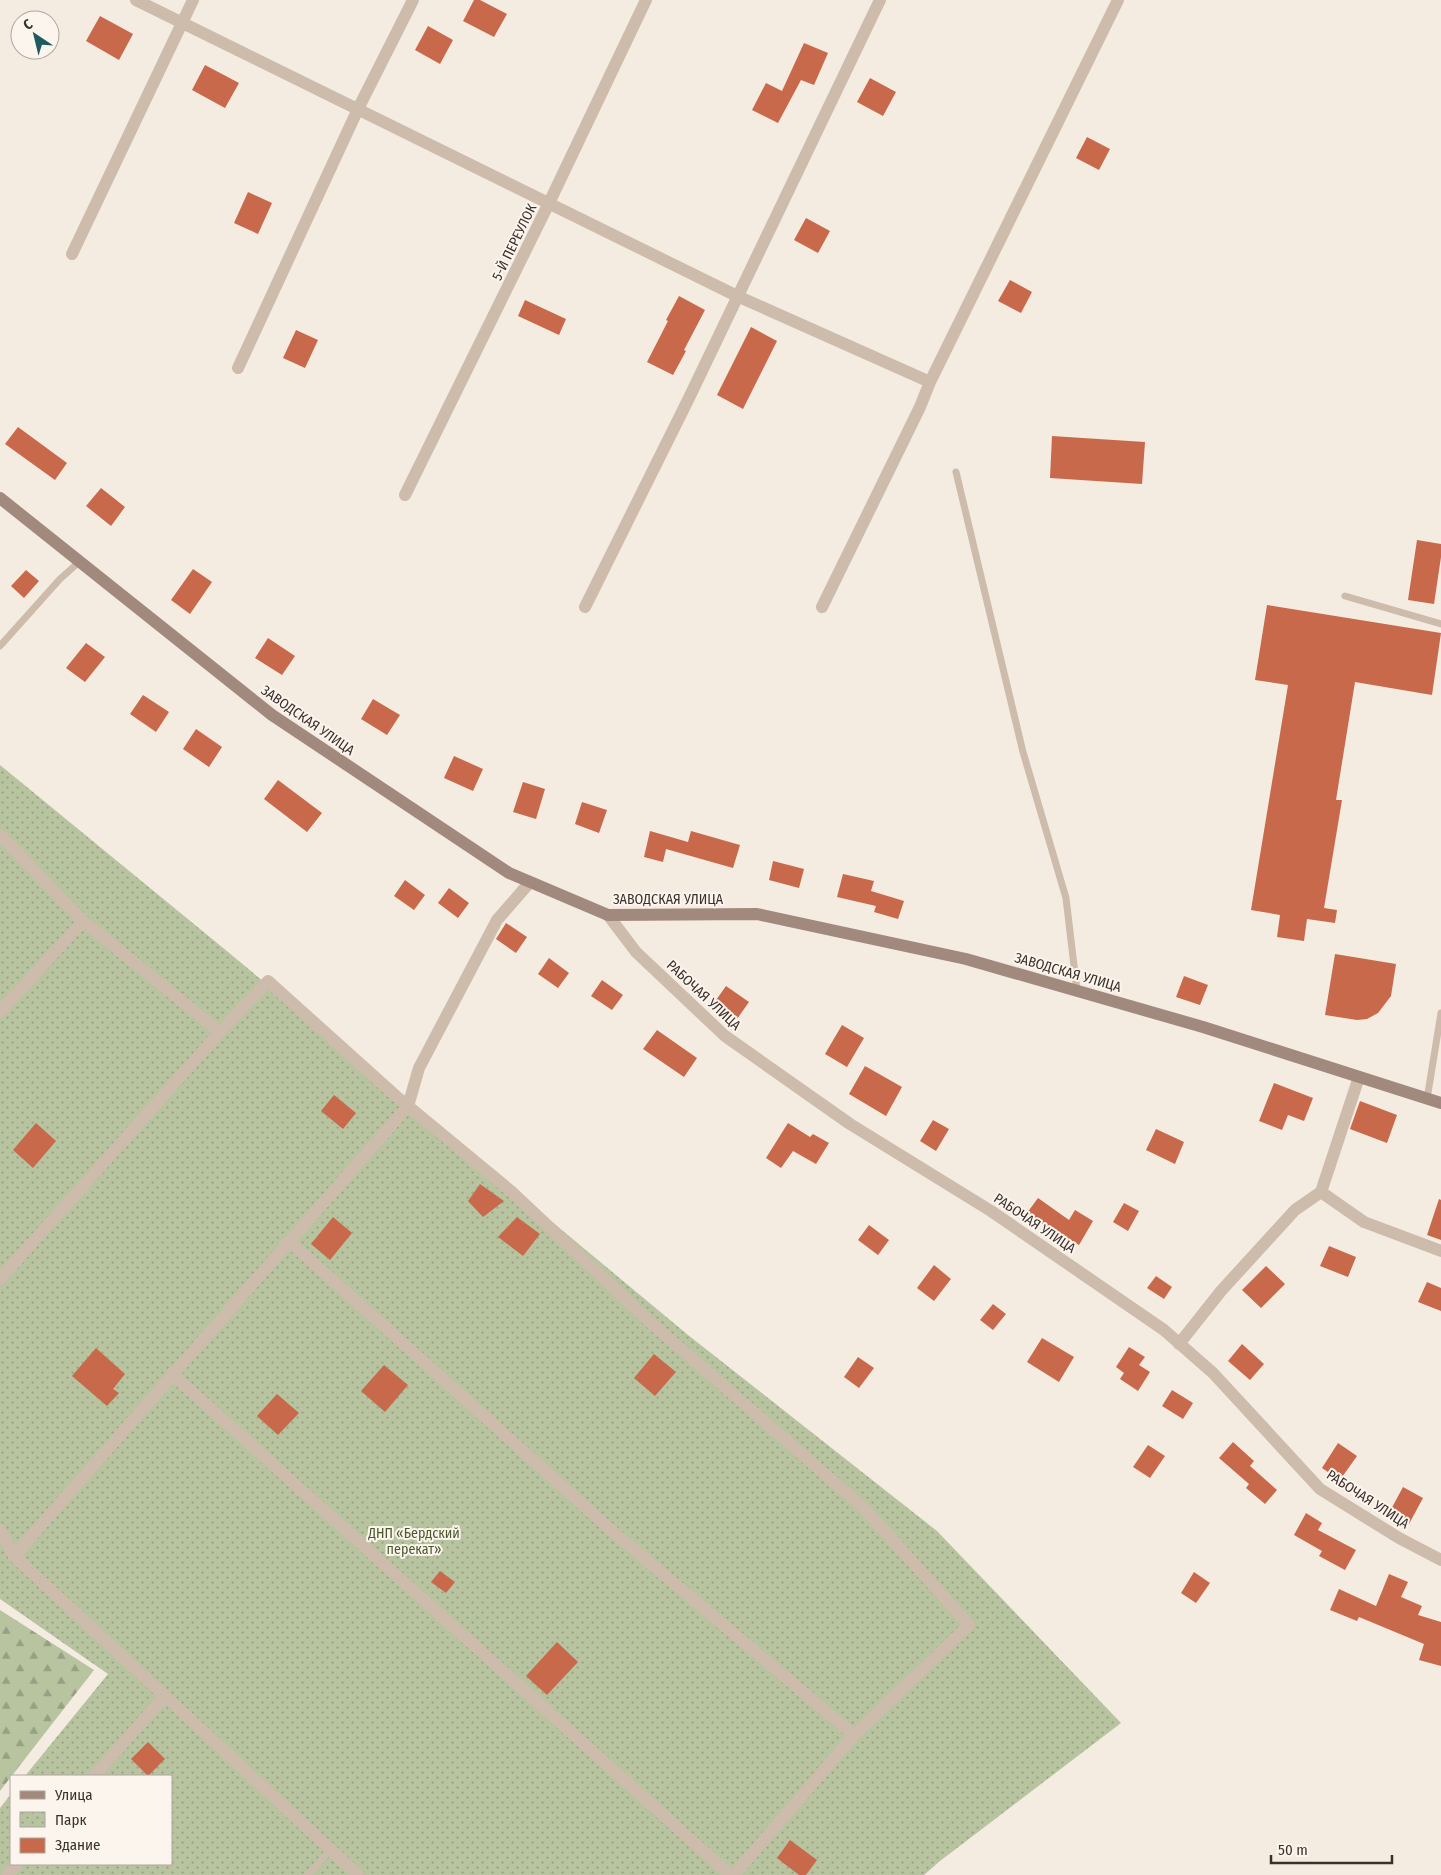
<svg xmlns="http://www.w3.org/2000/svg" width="1441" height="1875" font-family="'Fira Sans Condensed',sans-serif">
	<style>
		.forest { fill: url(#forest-firs) }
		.park { fill: url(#park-dots) }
		.building { fill: #c8694b }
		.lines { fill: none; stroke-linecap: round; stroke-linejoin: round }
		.lane { stroke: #cdbbac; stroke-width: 7 }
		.street { stroke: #cdbbac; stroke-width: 12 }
		.secondary { stroke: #a18a7d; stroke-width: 12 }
		.labels { text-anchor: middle; stroke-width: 4; stroke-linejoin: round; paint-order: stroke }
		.street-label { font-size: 14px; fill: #3b302b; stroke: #fbf5ee }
		.park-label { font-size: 14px; fill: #4a5a2e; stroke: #fbf5ee }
	</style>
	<defs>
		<pattern id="forest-firs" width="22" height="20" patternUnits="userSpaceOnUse" patternTransform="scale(1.25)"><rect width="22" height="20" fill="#b8c4a0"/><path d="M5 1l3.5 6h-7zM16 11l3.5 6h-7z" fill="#97a083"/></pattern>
		<pattern id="park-dots" width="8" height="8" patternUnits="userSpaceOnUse" patternTransform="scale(1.25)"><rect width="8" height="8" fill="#b8c4a0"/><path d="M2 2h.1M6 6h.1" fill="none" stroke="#97a083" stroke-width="1.8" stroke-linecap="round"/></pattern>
	</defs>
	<rect width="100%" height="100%" fill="#f4ebe1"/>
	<path class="forest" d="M0,1610L94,1670L0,1791Z"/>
	<path class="park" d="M0,765L228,952L688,1335L937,1531L1121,1723L940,1861L924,1875H0V1808L11,1794V1864H171V1776H25L108,1674L0,1599Z"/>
	<path class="building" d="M474,0H480L507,14L494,37L463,21Z
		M100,16L133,34L119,60L86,41Z
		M428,26L453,40L440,64L415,50Z
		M804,43L828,53L814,85L801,80L778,123L752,110L766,83L782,91Z
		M205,65L239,83L225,108L192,90Z
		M870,78L896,92L883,116L857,102Z
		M1087,137L1110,149L1099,170L1076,158Z
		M248,192L272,203L258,234L234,223Z
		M806,218L830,231L818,253L794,240Z
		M1010,280L1032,292L1021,313L998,301Z
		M679,296L705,310L684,350L686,351L673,375L647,362L668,321L666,320Z
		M525,300L566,319L559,335L518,316Z
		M751,327L777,341L743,409L717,395Z
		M296,330L318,340L305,368L283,358Z
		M18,427L67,463L55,480L5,444Z
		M1052,436L1145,442L1142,484L1050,478Z
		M101,488L125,507L111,526L86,506Z
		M1417,540L1441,544V557L1434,604L1408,600Z
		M193,569L212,582L190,614L171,600Z
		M26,570L39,581L24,598L11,586Z
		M1267,605L1441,633L1432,695L1355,682L1336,800H1342L1324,908L1337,910L1335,923L1307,919L1304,941L1277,937L1280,915L1251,910L1288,685L1255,680Z
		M268,638L295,656L282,675L255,658Z
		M86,643L105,657L85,682L66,668Z
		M143,695L169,712L156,732L130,714Z
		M373,699L400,715L387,735L361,719Z
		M196,729L222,747L209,767L183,749Z
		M454,756L483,769L473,791L444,778Z
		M278,780L322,813L307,832L264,799Z
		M523,782L545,789L536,819L513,812Z
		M582,802L607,810L599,833L575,824Z
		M650,831L688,842L691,831L740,845L733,868L666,849L663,862L644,857Z
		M773,861L804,869L799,888L769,880Z
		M843,874L874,881L871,891L904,901L898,919L874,912L876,906L837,897Z
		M405,880L425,895L414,910L394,896Z
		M449,888L469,903L458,918L438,903Z
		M506,923L527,937L516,953L496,939Z
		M1335,954L1396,964L1391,996L1378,1013L1367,1019L1357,1020L1325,1015Z
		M549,958L569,973L558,988L538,974Z
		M1184,976L1208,985L1200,1005L1176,997Z
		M602,980L623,995L612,1010L591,996Z
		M726,986L749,1002L737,1019L714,1003Z
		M842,1025L864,1038L847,1067L825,1054Z
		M657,1030L697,1058L684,1077L643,1049Z
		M865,1066L902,1087L886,1116L849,1094Z
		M1274,1083L1313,1098L1304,1121L1288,1115L1282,1130L1259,1121Z
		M334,1095L356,1113L343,1129L321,1111Z
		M1360,1101L1397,1115L1387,1143L1350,1129Z
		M933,1120L949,1129L936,1151L920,1141Z
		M36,1123L56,1141L33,1168L13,1150Z
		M788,1123L810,1137L813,1134L829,1143L816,1164L793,1151L781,1168L766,1158Z
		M1156,1129L1184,1142L1175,1164L1146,1150Z
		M480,1184L504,1201L483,1217L468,1201Z
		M1038,1198L1069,1220L1075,1210L1093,1221L1079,1245L1047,1227L1027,1213Z
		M1439,1199L1441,1200V1240L1427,1235Z
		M1124,1203L1139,1211L1128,1231L1113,1222Z
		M333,1217L352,1233L330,1260L311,1244Z
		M517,1217L540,1234L523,1256L498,1237Z
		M869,1225L889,1240L878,1255L858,1240Z
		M1329,1246L1356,1257L1348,1277L1320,1266Z
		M934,1265L951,1279L934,1301L917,1288Z
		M1266,1266L1285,1284L1261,1308L1242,1290Z
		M1156,1276L1172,1287L1164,1299L1147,1288Z
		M1427,1282L1441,1288V1311L1418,1302Z
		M993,1304L1006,1314L993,1330L980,1320Z
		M1042,1338L1074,1357L1059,1382L1027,1362Z
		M1242,1344L1264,1364L1250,1380L1228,1361Z
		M1129,1347L1145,1357L1139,1365L1150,1372L1138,1391L1120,1379L1124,1373L1116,1367Z
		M96,1348L125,1374L113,1389L119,1393L107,1406L72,1376Z
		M654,1354L676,1372L655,1396L634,1378Z
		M858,1357L874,1368L859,1388L844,1377Z
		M384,1365L408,1385L385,1412L361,1391Z
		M1172,1390L1193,1403L1183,1419L1162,1406Z
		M277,1394L299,1413L278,1435L257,1416Z
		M1233,1442L1254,1461L1250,1466L1277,1490L1265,1504L1246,1488L1249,1484L1219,1458Z
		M1338,1443L1357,1456L1340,1480L1322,1468Z
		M1148,1445L1165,1456L1150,1478L1133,1467Z
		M1403,1487L1423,1498L1409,1524L1389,1513Z
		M1306,1513L1322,1523L1318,1530L1356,1550L1345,1570L1319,1556L1322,1551L1294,1535Z
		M440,1571L455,1582L446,1593L431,1582Z
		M1194,1572L1210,1583L1196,1603L1181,1593Z
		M1389,1574L1408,1582L1401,1597L1422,1606L1418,1615L1441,1622V1666L1419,1660L1424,1644L1359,1617L1357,1621L1330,1610L1339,1589L1376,1606Z
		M557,1642L578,1662L547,1695L526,1676Z
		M148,1742L165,1759L148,1776L131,1759Z
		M790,1840L817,1860L806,1875H799L777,1858Z"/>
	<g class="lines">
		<path class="lane" d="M956,472L1023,752L1066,898L1077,991
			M1345,596L1441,624
			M0,646L60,579L79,562
			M1427,1099L1441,1013
			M308,1875L330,1850"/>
		<path class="street" d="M136,0L737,296L930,382L1118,0
			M72,254L193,0
			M238,368L358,109L413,0
			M405,495L549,203L646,0
			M585,607L688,400L880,0
			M822,607L920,407L930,382
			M0,835L83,921L220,1032L268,981L396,1096L512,1192L650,1322L864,1508L969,1625L854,1735L734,1875
			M608,915L636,952L725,1036L850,1124L991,1211L1164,1330L1213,1373L1320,1489L1399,1538L1441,1560
			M0,1012L83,921
			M1321,1192L1364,1222L1441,1251
			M289,1241L612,1531L854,1735
			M0,1279L220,1032
			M1179,1344L1221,1291L1295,1210L1321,1192L1359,1077
			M172,1374L730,1875
			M0,1530L14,1556L408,1106L419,1068L497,920L530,882
			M14,1556L358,1875
			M94,1776L164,1697
			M7,1875L17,1864"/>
		<path class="secondary" d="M0,498L272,715L509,873L608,915L757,914L966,959L1203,1027L1441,1103"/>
	</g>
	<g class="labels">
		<g class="street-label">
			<text transform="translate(514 242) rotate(-64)" y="5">5-Й ПЕРЕУЛОК</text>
			<text transform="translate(308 720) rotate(35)" y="5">ЗАВОДСКАЯ УЛИЦА</text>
			<text x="668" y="904">ЗАВОДСКАЯ УЛИЦА</text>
			<text transform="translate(1068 972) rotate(16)" y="5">ЗАВОДСКАЯ УЛИЦА</text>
			<text transform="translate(704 995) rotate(43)" y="5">РАБОЧАЯ УЛИЦА</text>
			<text transform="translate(1035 1223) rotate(34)" y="5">РАБОЧАЯ УЛИЦА</text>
			<text transform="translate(1368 1499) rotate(33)" y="5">РАБОЧАЯ УЛИЦА</text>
		</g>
		<g class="park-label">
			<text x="414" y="1538">ДНП «Бердский<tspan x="414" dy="16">перекат»</tspan></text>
		</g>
	</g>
	<rect x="10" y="1775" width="162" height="90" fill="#fbf5ee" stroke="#aea6a0"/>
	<rect x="20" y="1791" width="25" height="8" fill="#a18a7d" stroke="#aea6a0"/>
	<text x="55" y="1800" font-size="15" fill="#3b302b">Улица</text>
	<rect x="20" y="1812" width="25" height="15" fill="url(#park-dots)" stroke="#aea6a0"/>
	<text x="55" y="1825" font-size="15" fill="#3b302b">Парк</text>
	<rect x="20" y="1838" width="25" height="15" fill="#c8694b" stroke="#aea6a0"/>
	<text x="55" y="1850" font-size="15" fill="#3b302b">Здание</text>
	<g transform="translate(35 35) rotate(325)"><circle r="24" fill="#fbf5ee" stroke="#aea6a0"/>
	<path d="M0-4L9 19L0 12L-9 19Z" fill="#1f5a5e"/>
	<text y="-8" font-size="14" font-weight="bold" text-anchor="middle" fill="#3b302b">С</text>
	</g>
	<path d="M1271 1855v8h121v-8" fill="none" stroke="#3b302b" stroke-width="2.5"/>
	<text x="1278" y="1855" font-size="15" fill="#3b302b" stroke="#fbf5ee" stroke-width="4" paint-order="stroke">50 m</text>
</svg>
